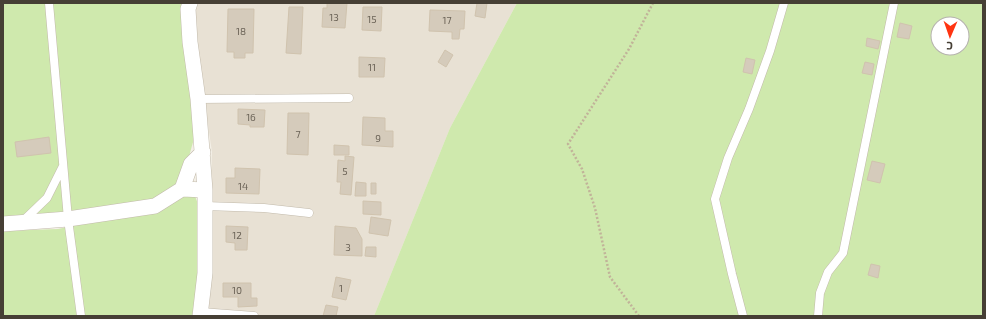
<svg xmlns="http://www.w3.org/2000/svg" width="986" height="319" font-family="'Exo 2',sans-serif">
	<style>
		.residential { fill: #e8e1d4 }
		.green { fill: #cfe9ad; fill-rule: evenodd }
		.building { fill: #d5cbbb; stroke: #d0c3ae }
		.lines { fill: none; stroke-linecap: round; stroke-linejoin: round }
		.service-casing { stroke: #c2baab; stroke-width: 9 }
		.minor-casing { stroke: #c2baab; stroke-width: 16 }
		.path { stroke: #c1b399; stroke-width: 2.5; stroke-dasharray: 2 2; stroke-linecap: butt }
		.service { stroke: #fff; stroke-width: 8 }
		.minor { stroke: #fff; stroke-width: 15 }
		.labels { text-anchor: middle; stroke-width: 4; stroke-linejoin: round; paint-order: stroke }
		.number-label { font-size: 10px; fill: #6a6256 }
	</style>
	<rect width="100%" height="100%" fill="#f3efe6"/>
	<path class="residential" d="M195,3H517L450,128L374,316H204L210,213L212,152L196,45Z"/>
	<path class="green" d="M3,3H184L195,135L188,160L177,184L158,199L60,214L3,217Z
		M517,3H983V316H374L450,128ZM938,24H962V48H938Z
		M185,196H195L198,204L200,273L194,316H3V231L58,229L105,219Z"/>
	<path class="building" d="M327,3H347L345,28L322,27L323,8H327Z
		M477,3H487L485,18L475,16Z
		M289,7H303L301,54L286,53Z
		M363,7H382L381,31L362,30Z
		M228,9H254L253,53H245V58H234V52H227Z
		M430,10L465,11L464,29H460L459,39H452V32L429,31Z
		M900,23L912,26L909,39L897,37Z
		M867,38L880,41L878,49L866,46Z
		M445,50L453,55L446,67L438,62Z
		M359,57L385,58L384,77H359Z
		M746,58L755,60L752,74L743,72Z
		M865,62L874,64L872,75L862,73Z
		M238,109L265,110L264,127H250V125L238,124Z
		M288,113H309L308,155L287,154Z
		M363,117L385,118V131H393V147L362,145Z
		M49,137L51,153L17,157L15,142Z
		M334,145L349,146V155H334Z
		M345,156L354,157L351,195L340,194L341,182H337L338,160L345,161Z
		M872,161L885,164L880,183L867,180Z
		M235,168L260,169L259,194L226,193V178H235Z
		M356,182L366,183V196H355Z
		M371,183H376V194H371Z
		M363,201L381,202V215L363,214Z
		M371,217L391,220L388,236L369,233Z
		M226,226L248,227L247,250H235V243L226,242Z
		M335,226L356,228L362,239V256L334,255Z
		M366,247H376V257L365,256Z
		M871,264L880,266L878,278L868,275Z
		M336,277L351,280L346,300L332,297Z
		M223,283H251V298H257V306L238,307V297H223Z
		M326,305L338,307L336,316H323Z"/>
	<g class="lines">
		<defs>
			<path id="service" d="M49,3L68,219L81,316
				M198,99L349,98
				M205,206L264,208L309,213
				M23,221L47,198L63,166
				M201,312L254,316
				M743,316L732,274L715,199L728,158L749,109L770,51L784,3
				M818,316L820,293L828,272L843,253L894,3"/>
			<path id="minor" d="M190,3L188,9L190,42L198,99L205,190V273L200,316
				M182,189L191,164L203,152
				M3,224L68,219L155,206L182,189L205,190"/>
		</defs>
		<use href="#service" class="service-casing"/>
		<use href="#minor" class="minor-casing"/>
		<path class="path" d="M639,316L610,277L595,208L582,169L568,144L629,49L653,3"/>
		<use href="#service" class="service"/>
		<use href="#minor" class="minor"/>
	</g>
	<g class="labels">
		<g class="number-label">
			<text x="334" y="21">13</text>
			<text x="372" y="23">15</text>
			<text x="447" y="24">17</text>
			<text x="241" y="35">18</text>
			<text x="372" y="71">11</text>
			<text x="251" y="121">16</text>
			<text x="298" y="138">7</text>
			<text x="378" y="142">9</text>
			<text x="345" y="175">5</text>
			<text x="243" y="190">14</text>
			<text x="237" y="239">12</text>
			<text x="348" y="251">3</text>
			<text x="341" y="292">1</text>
			<text x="237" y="294">10</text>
		</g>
	</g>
	<rect width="986" height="319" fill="none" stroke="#463f35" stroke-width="8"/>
	<g transform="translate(950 36) rotate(182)"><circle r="19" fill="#ffffff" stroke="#b5b2ae"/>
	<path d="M0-3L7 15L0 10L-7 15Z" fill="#ff3411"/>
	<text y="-6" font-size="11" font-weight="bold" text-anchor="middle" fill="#463f35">С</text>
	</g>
</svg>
